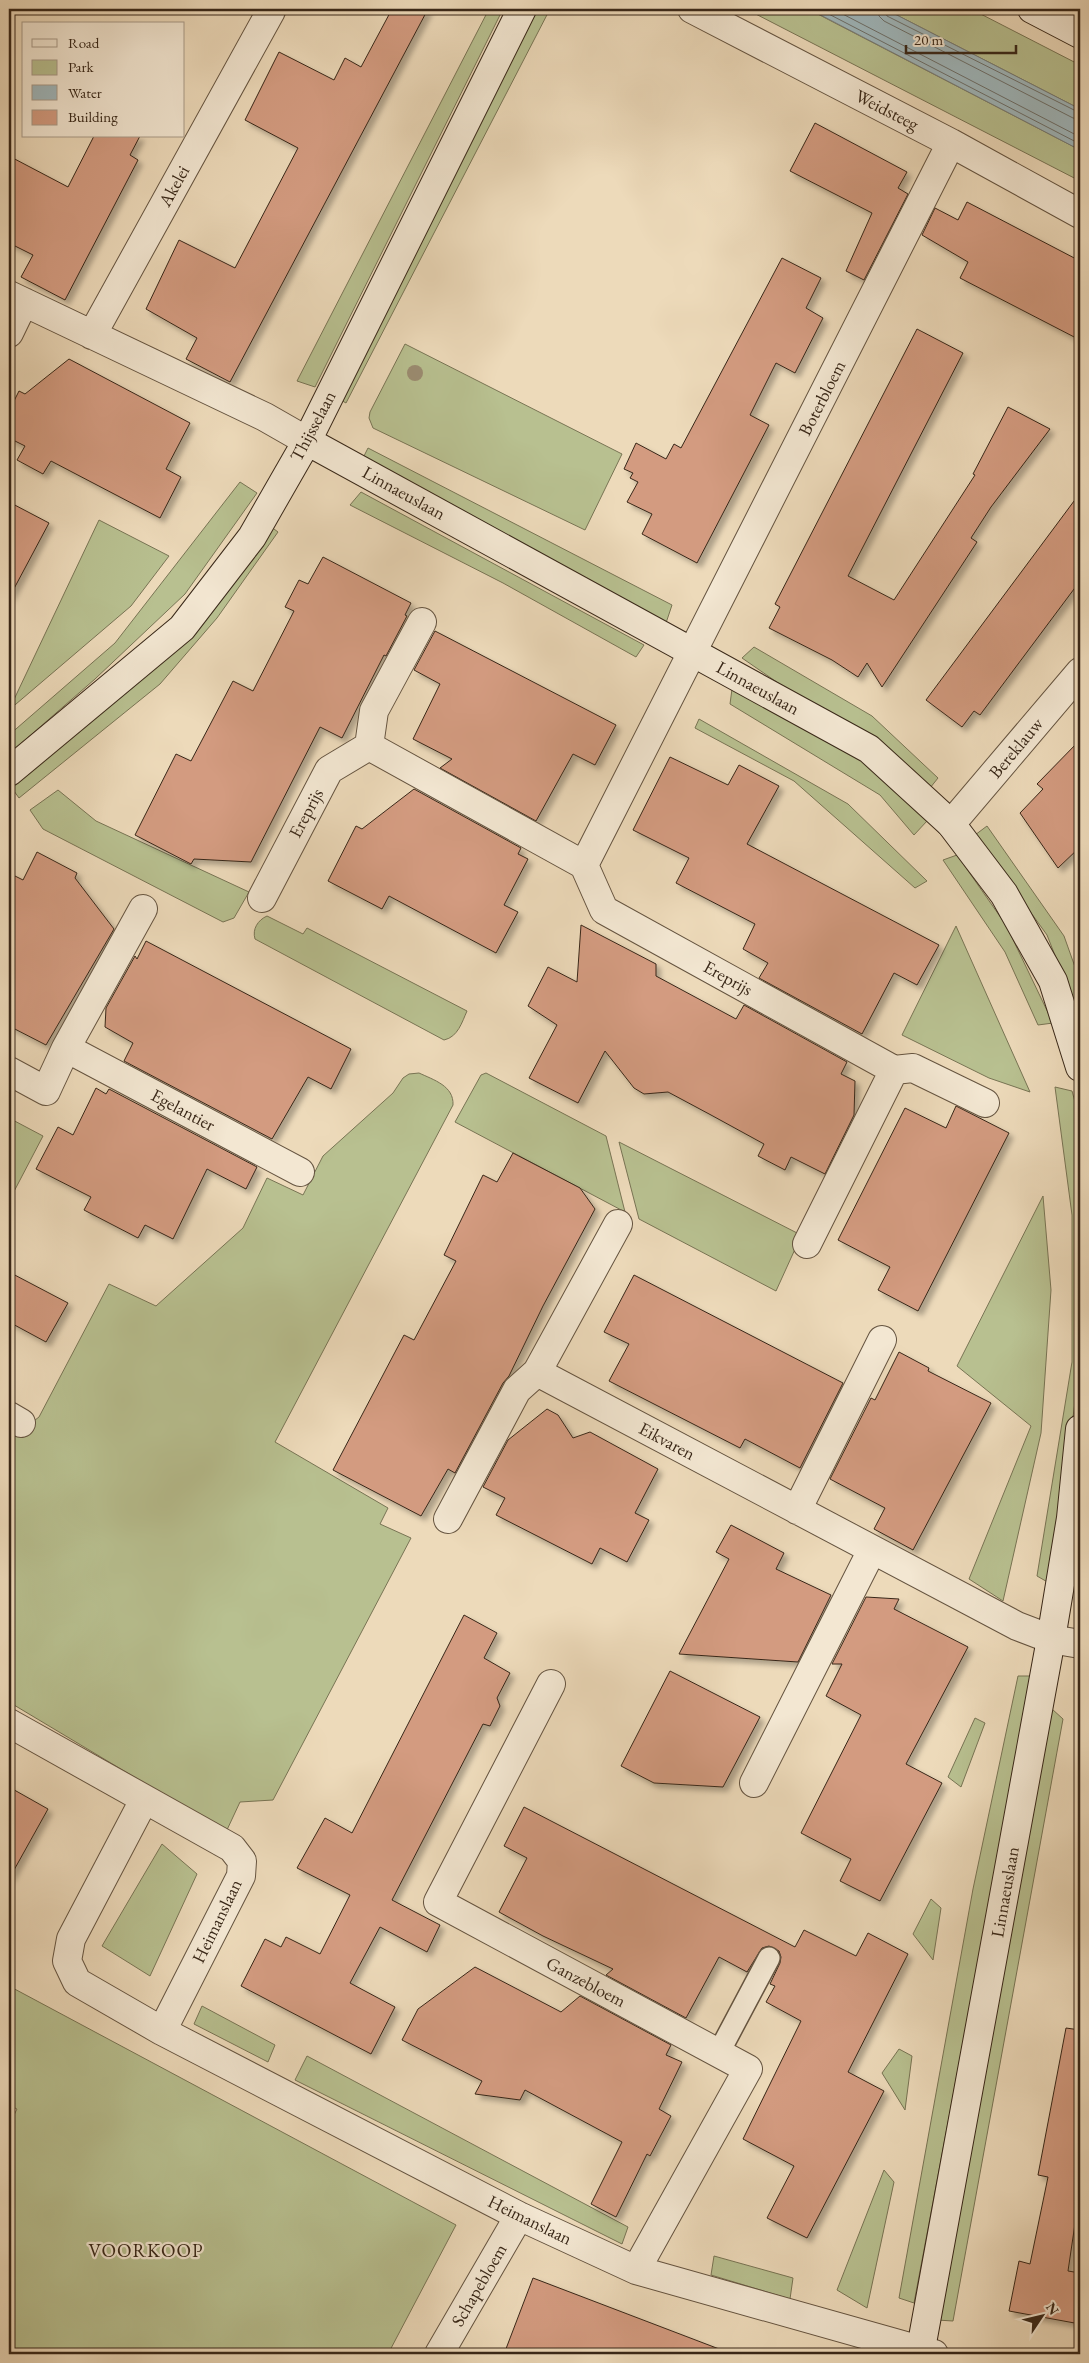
<svg xmlns="http://www.w3.org/2000/svg" width="1089" height="2363" font-family="'EB Garamond',serif">
	<style>
		.green { fill: #b8c090; stroke: #787454 }
		.water { fill: #9fb7bc; stroke: #767d7a }
		.lines { fill: none; stroke-linecap: round; stroke-linejoin: round }
		.shore { stroke: #6c6f6a; stroke-width: 1 }
		.building { fill: #d39b80; stroke: #382718; filter: url(#shadow) }
		.lane-casing { stroke: #655440; stroke-width: 24 }
		.street-casing { stroke: #655440; stroke-width: 30 }
		.secondary-casing { stroke: #382718; stroke-width: 30 }
		.lane { stroke: #f3e7d2; stroke-width: 21 }
		.street { stroke: #f3e7d2; stroke-width: 28 }
		.secondary { stroke: #f3e7d2; stroke-width: 28 }
		.tree { fill: #9b8c71 }
		.labels { text-anchor: middle; stroke-width: 4.5; stroke-linejoin: round; paint-order: stroke }
		.street-label { font-size: 18px; fill: #382718; stroke: #f3e7d2 }
		.neighbourhood-label { font-size: 19px; letter-spacing: 1px; fill: #382718; stroke: #f3e7d2 }
	</style>
	<defs>
		<filter id="shadow"><feDropShadow dx="4.5" dy="4.5" stdDeviation="2.5" flood-color="#0004"/></filter>
	</defs>
	<rect width="100%" height="100%" fill="#eddaba"/>
	<filter id="stains"><feTurbulence type="fractalNoise" baseFrequency=".004" numOctaves="4"/><feColorMatrix values="0 0 0 0 .2 0 0 0 0 .09 0 0 0 0 .02 0 0 0 .5 -.17"/></filter>
	<radialGradient id="worn" r=".72"><stop offset=".6" stop-color="#630" stop-opacity="0"/><stop offset="1" stop-color="#630" stop-opacity=".3"/></radialGradient>
	<path class="green" d="M489,9H503L315,387L297,381Z
		M536,9H550L346,403L339,399Z
		M746,9H808L1080,150V181Z
		M885,9H971L1080,65V109Z
		M405,344L622,454L585,530L373,428L369,418L370,412Z
		M368,448L672,605L665,626L362,460Z
		M240,482L257,493L185,594L95,679L9,754V735L115,643Z
		M361,492L644,645L636,657L503,583L350,505Z
		M99,520L169,556L131,606L9,710Z
		M270,526L278,532L217,618L160,684L19,798L9,784Z
		M754,647L872,716L938,778L930,788L742,658Z
		M732,689L857,756L927,821L914,835L880,795L730,704Z
		M699,719L848,804L927,881L915,888L794,781L695,728Z
		M58,790L96,821L249,892L234,918L223,922L43,829L30,810Z
		M987,826L1064,936L1080,981V1019L1047,935L975,835Z
		M957,855L1006,925L1053,1023L1038,1025L1005,952L943,860Z
		M267,916L303,934L307,928L467,1011C462,1022 458,1037 444,1040L255,939C252,929 258,920 267,916Z
		M956,926L1030,1092L989,1078L902,1035Z
		M419,1073C434,1080 454,1086 453,1105L275,1442L388,1508L380,1524L411,1538L273,1800L240,1802L226,1832L9,1702V1440L39,1417L109,1284L156,1306L243,1228L267,1178L303,1195L323,1156L393,1093L403,1078L409,1074Z
		M486,1073L606,1136L625,1212L455,1122L481,1075Z
		M1055,1087L1072,1091L1080,1120V1335L1075,1402L1051,1584L1037,1576L1072,1362V1215Z
		M9,1118L43,1136L9,1201Z
		M619,1142L799,1234L793,1245L796,1247L776,1291L639,1219Z
		M1043,1196L1051,1290L1041,1433L1003,1601L969,1579L1031,1426L957,1366Z
		M1080,1554V1600L1075,1598Z
		M1018,1676H1032L914,2303L899,2298L973,1889Z
		M1052,1709L1063,1719L953,2321L937,2320Z
		M975,1718L985,1723L961,1787L948,1777Z
		M162,1844L197,1874L150,1976L102,1946Z
		M931,1899L941,1908L933,1960L913,1934Z
		M9,1986L456,2225L388,2354H9V2125L17,2109L9,2105Z
		M202,2006L275,2045L268,2062L194,2024Z
		M899,2049L912,2056L905,2110L882,2073Z
		M307,2056L628,2227L622,2244L295,2080Z
		M884,2170L894,2182L867,2308L837,2290Z
		M714,2256L793,2278L790,2299L711,2275Z"/>
	<path class="water" d="M809,9H885L1080,109V150Z"/>
	<g class="lines">
		<path class="shore" d="M819,9L1080,144
			M833,9L1080,137
			M878,9L879,16L884,21L1073,118L1080,119
			M884,9L887,16L1080,113"/>
	</g>
	<path class="building" d="M392,9H428L230,382L186,359L197,338L146,309L179,240L235,268L298,148L245,120L279,52L334,80L345,58L361,67Z
		M815,123L907,172L898,188L908,194L864,280L846,271L872,213L790,171Z
		M94,136H140L130,155L138,160L65,300L21,277L33,255L9,243V156L68,187Z
		M967,202L1080,261V340L960,278L968,262L922,235L935,208L958,220Z
		M782,258L821,278L806,308L823,318L795,373L776,363L750,415L769,425L697,563L642,534L652,514L627,502L638,482L630,478L633,473L624,469L636,443L666,459L674,444L681,448Z
		M917,329L963,353L848,576L894,600L975,475L973,474L1008,407L1050,429L991,507L971,538L977,542L882,687L867,663L858,677L832,660L769,628L780,607L775,604Z
		M69,359L190,423L166,469L181,477L160,518L51,461L43,474L17,460L25,446L9,438V411L19,391L25,394Z
		M1080,493V581L980,715L974,711L962,727L926,700Z
		M9,502L49,523L9,598Z
		M323,557L411,603L405,615L407,616L386,656L384,655L342,738L320,727L251,862L194,859L191,864L135,835L176,754L191,761L233,681L253,691L294,611L285,607L299,580L308,584Z
		M435,631L616,725L595,765L573,754L536,821L440,768L452,759L413,739L440,684L414,670Z
		M1080,740V847L1058,868L1020,813L1043,789L1037,784Z
		M670,757L728,785L739,765L779,786L747,844L939,945L917,985L894,973L862,1034L759,978L768,963L743,949L755,924L676,883L689,858L633,830Z
		M414,789L521,848L518,854L528,859L504,905L518,912L496,953L389,896L382,909L328,881L356,826L362,829Z
		M37,852L77,873L75,878L114,929L46,1045L9,1026V873L23,880Z
		M581,925L656,964V976L736,1019L744,1005L847,1062L841,1074L855,1081L854,1115L825,1174L791,1157L785,1170L758,1156L764,1144L711,1115L668,1092L644,1094L634,1088L605,1051L578,1103L529,1078L557,1025L528,1006L548,967L577,982Z
		M146,941L351,1049L331,1089L308,1077L272,1139L124,1061L133,1043L105,1027L106,1008L135,956L137,959Z
		M96,1088L106,1094L109,1089L257,1167L246,1189L207,1169L173,1239L145,1225L138,1238L84,1210L91,1197L36,1169L58,1127L73,1135Z
		M956,1106L1009,1133L918,1311L878,1290L890,1267L838,1240L905,1108L946,1128Z
		M513,1153L580,1188L595,1209L543,1306L509,1376L503,1383L455,1473L448,1469L421,1516L333,1470L404,1335L414,1340L456,1261L444,1255L483,1175L497,1182Z
		M9,1272L68,1303L46,1342L9,1322Z
		M634,1275L843,1383L800,1468L745,1439L740,1448L609,1381L629,1344L604,1332Z
		M899,1352L929,1368L928,1371L991,1403L913,1550L874,1529L885,1508L830,1479L871,1398L875,1400Z
		M547,1409L558,1415L573,1438L590,1432L658,1469L635,1513L649,1520L627,1562L600,1548L592,1564L496,1515L505,1498L483,1487L508,1440Z
		M731,1525L784,1553L776,1569L831,1595L798,1662L679,1654L729,1559L716,1552Z
		M866,1597L899,1599L894,1609L968,1647L906,1764L942,1783L880,1901L840,1881L851,1859L801,1833L861,1715L826,1696L842,1664H832Z
		M464,1615L497,1633L484,1658L510,1673L497,1698L500,1706L490,1726L483,1724L392,1900L440,1925L427,1952L380,1927L350,1983L395,2007L371,2054L241,1986L265,1939L281,1947L286,1937L320,1954L350,1895L297,1868L325,1818L352,1833Z
		M670,1671L760,1717L723,1787L654,1783L621,1766Z
		M9,1787L48,1809L9,1879Z
		M524,1807L795,1947L804,1930L856,1956L868,1933L908,1954L848,2072L884,2091L807,2238L767,2218L794,2166L743,2139L801,2021L766,2002L775,1986L770,1984L780,1963L781,1957L779,1951L769,1946L762,1948L747,1972L719,1957L686,2018L606,1975L613,1969L543,1936L499,1912L527,1858L504,1846Z
		M475,1967L561,2012L580,1996L671,2045L666,2055L682,2062L659,2109L671,2116L650,2156L647,2154L616,2217L591,2204L622,2142L525,2090L520,2100L475,2094L482,2081L402,2040L418,2009Z
		M1066,2028L1080,2030V2190L1068,2271L1080,2273V2324L1009,2311L1019,2261L1030,2264L1048,2177L1038,2175Z
		M533,2278L727,2352L726,2354H504Z"/>
	<g class="lines">
		<defs>
			<path id="lane" d="M718,2054L769,1958"/>
			<path id="street" d="M692,9L951,143L1080,214
				M9,295L265,417L307,441
				M9,333L24,302
				M92,335L271,11
				M369,746L584,865L604,910L894,1070
				M951,824L1080,672
				M584,865L951,143
				M262,898L329,770L369,746L374,711L422,622
				M66,1048L300,1172
				M9,1071L46,1091L66,1048L143,909
				M807,1244L894,1070L913,1068L985,1103
				M537,1372L1017,1626L1051,1639L1080,1644
				M9,1416L21,1423
				M797,1510L882,1340
				M448,1519L517,1390L537,1372L618,1224
				M551,1684L438,1902L748,2069L636,2270
				M9,1723L232,1848L242,1861L241,1876L162,2031
				M754,1783L872,1550
				M144,1800L71,1939L67,1961L77,1982L162,2031L519,2216L636,2270L934,2354
				M439,2354L519,2216"/>
			<path id="secondary" d="M1032,9L1080,34
				M307,441L869,749L951,824L1004,894L1053,981L1080,1067
				M9,772L182,628L252,537L307,441L522,9
				M920,2354L1051,1639L1071,1518L1080,1429"/>
		</defs>
		<use href="#lane" class="lane-casing"/>
		<use href="#street" class="street-casing"/>
		<use href="#secondary" class="secondary-casing"/>
		<use href="#lane" class="lane"/>
		<use href="#street" class="street"/>
		<use href="#secondary" class="secondary"/>
	</g>
	<circle class="tree" cx="415" cy="373" r="8"/>
	<g class="labels">
		<g class="street-label">
			<text transform="translate(887 110) rotate(27)" y="6">Weidsteeg</text>
			<text transform="translate(174 186) rotate(-61)" y="6">Akelei</text>
			<text transform="translate(822 398) rotate(-63)" y="6">Boterbloem</text>
			<text transform="translate(313 426) rotate(-62)" y="6">Thijsselaan</text>
			<text transform="translate(404 493) rotate(29)" y="6">Linnaeuslaan</text>
			<text transform="translate(758 688) rotate(29)" y="6">Linnaeuslaan</text>
			<text transform="translate(1016 748) rotate(-50)" y="6">Bereklauw</text>
			<text transform="translate(306 813) rotate(-62)" y="6">Ereprijs</text>
			<text transform="translate(728 978) rotate(29)" y="6">Ereprijs</text>
			<text transform="translate(183 1110) rotate(28)" y="6">Egelantier</text>
			<text transform="translate(667 1441) rotate(28)" y="6">Eikvaren</text>
			<text transform="translate(1005 1892) rotate(-80)" y="6">Linnaeuslaan</text>
			<text transform="translate(217 1921) rotate(-64)" y="6">Heimanslaan</text>
			<text transform="translate(586 1982) rotate(28)" y="6">Ganzebloem</text>
			<text transform="translate(530 2220) rotate(26)" y="6">Heimanslaan</text>
			<text transform="translate(479 2285) rotate(-60)" y="6">Schapebloem</text>
		</g>
		<g class="neighbourhood-label">
			<text x="146" y="2257">VOORKOOP</text>
		</g>
	</g>
	<rect width="1089" height="2363" fill="none" stroke="#eddaba" stroke-width="30"/>
	<rect x="10" y="10" width="1069" height="2343" fill="none" stroke="#382718" stroke-width="2.5"/>
	<rect x="15" y="15" width="1059" height="2333" fill="none" stroke="#382718"/>
	<rect x="22" y="22" width="162" height="115" fill="#f3e7d2" stroke="#a89a88"/>
	<rect x="32" y="39" width="25" height="8" fill="#f3e7d2" stroke="#a89a88"/>
	<text x="68" y="48" font-size="15" fill="#382718">Road</text>
	<rect x="32" y="60" width="25" height="15" fill="#b8c090" stroke="#a89a88"/>
	<text x="68" y="72" font-size="15" fill="#382718">Park</text>
	<rect x="32" y="85" width="25" height="15" fill="#9fb7bc" stroke="#a89a88"/>
	<text x="68" y="98" font-size="15" fill="#382718">Water</text>
	<rect x="32" y="110" width="25" height="15" fill="#d39b80" stroke="#a89a88"/>
	<text x="68" y="122" font-size="15" fill="#382718">Building</text>
	<g transform="translate(1042 2316) rotate(55)" stroke="#f3e7d2" stroke-width="4" paint-order="stroke">
	<path d="M0-4L9 19L0 12L-9 19Z" fill="#382718"/>
	<text y="-8" font-size="14" font-weight="bold" text-anchor="middle" fill="#382718">N</text>
	</g>
	<path d="M906 45v8h110v-8" fill="none" stroke="#382718" stroke-width="2.5"/>
	<text x="914" y="45" font-size="15" fill="#382718" stroke="#f3e7d2" stroke-width="4" paint-order="stroke">20 m</text>
	<rect width="100%" height="100%" filter="url(#stains)"/>
	<rect width="100%" height="100%" fill="url(#worn)"/>
</svg>
